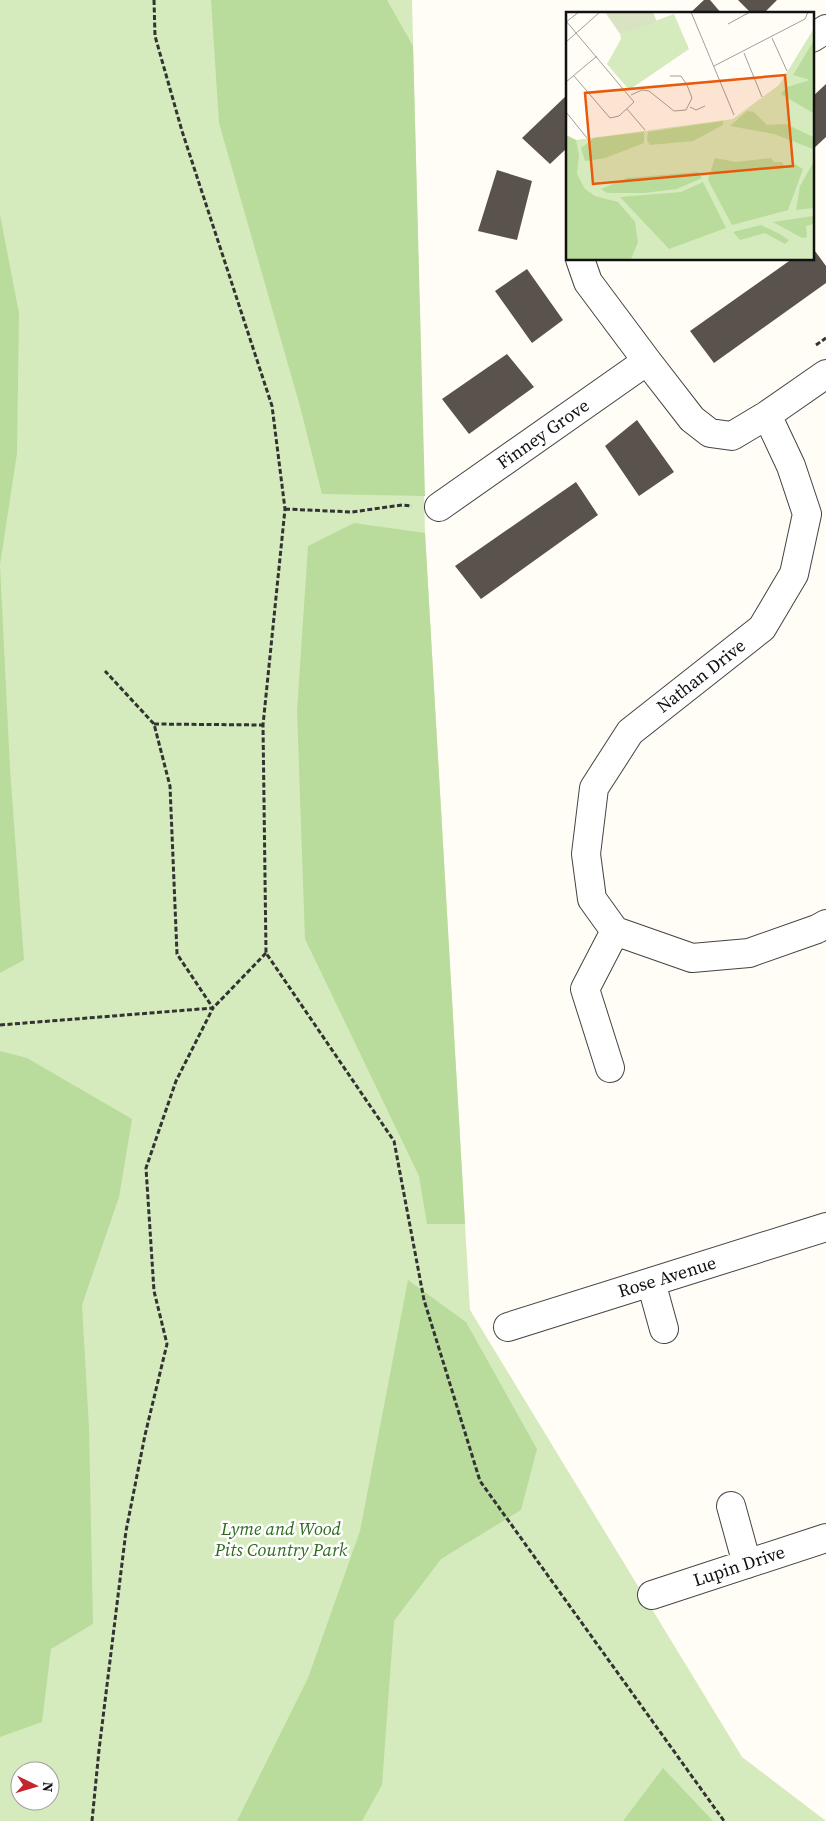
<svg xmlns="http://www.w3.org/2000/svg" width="826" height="1821" font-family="'Source Serif 4',serif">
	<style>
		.green { fill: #d5ebbd; fill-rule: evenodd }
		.forest { fill: #b9dc9c }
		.building { fill: #5a524d }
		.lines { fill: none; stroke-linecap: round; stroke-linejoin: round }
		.minor-casing { stroke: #444; stroke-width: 30 }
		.path { stroke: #333; stroke-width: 3; stroke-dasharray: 5 2.5; stroke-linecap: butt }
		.minor { stroke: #fff; stroke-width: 28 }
		.labels { text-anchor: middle; stroke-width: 5; stroke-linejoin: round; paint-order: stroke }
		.street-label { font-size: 18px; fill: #111; stroke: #fff }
		.park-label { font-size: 18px; font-style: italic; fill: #2f6b1f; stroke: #fff }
		.inset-road { fill: none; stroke: #a09f9a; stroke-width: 1 }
		.view { fill: #e8590c; fill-opacity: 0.15; stroke: #e8590c; stroke-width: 2.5 }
		.inset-edge { fill: none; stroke: #111; stroke-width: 2.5 }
	</style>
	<rect width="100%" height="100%" fill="#fffdf5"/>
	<path class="green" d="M0,0H412L425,533L470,1310L742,1757L826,1821H0ZM20,1771H50V1801H20Z"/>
	<path class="forest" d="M211,0H387L413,46L425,496L322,494L301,410L219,123Z
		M0,215L19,313L17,453L0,565L10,769L24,960L0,973Z
		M354,523L425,533L465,1224H427L419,1176L305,939L297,711L308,546Z
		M0,1051L27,1058L132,1119L119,1197L82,1305L89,1428L93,1624L51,1649L42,1722L0,1737Z
		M408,1280L466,1322L537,1449L521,1510L441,1559L394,1621L382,1785L362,1821H237L308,1678L360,1531Z
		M663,1768L713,1821H623Z"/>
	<path class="building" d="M704,0H710L722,14H689Z
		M738,0H777L763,14H752Z
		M826,84V137L812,150V97Z
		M567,95V148L550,164L522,138Z
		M497,170L532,181L517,240L478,231Z
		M812,247L826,266V283L714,363L690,331L792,259H812Z
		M527,269L563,320L532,343L495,291Z
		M507,354L534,387L469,434L442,399Z
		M637,420L674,472L639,496L605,446Z
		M576,482L598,515L481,599L455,566Z"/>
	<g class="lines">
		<defs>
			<path id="minor" d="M812,38L826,29
				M580,259L588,282L647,361L692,419L710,433L732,436L767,415L826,374
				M767,415L791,466L807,514L794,574L762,628L630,732L594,788L586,854L592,899L615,931L692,958L749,953L817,929L826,924
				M439,507L647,361
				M610,1068L585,989L615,931
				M651,1282L664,1329
				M508,1327L826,1227
				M731,1506L747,1564
				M652,1595L826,1538"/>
		</defs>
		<use href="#minor" class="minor-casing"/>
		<path class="path" d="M154,0L155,36L182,131L272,406L285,509L263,725L266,953L394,1141L424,1300L480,1481L724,1821
			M816,345L826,338
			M285,509L352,512L402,505L412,506
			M154,724L263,725
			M0,1025L213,1008L266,953
			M92,1821L99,1750L126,1531L145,1435L167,1344L154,1291L146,1168L176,1081L213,1008L177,954L170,786L154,724L105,671"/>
		<use href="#minor" class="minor"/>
	</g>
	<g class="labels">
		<g class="street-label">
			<text transform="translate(543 434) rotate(-35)" y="6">Finney Grove</text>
			<text transform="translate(701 676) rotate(-38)" y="6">Nathan Drive</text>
			<text transform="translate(667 1277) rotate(-17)" y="6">Rose Avenue</text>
			<text transform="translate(739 1566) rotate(-18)" y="6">Lupin Drive</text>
		</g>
		<g class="park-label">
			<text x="281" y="1535">Lyme and Wood<tspan x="281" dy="21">Pits Country Park</tspan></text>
		</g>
	</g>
	<g transform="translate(566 12)">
		<rect width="248" height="248" fill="#fffdf5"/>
		<path d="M108,2L123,37L63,78L41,52L55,27L54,22ZM247,18V247H0V123L10,128L167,107L213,73Z" fill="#d5ebbd"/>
		<path d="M247,30V101L215,82L221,75L244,68L227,63ZM181,99L188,100L201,113L220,112L247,125V137L208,122L164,114ZM157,109V113L127,129L84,133L81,128L82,120ZM78,120V131L39,146L19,149L15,136L28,126ZM0,123L10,128L13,143L11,162L19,177L29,184L52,190L69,210L72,230L65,247H0ZM149,146L170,150L205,146L208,150H216L219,157L229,152L237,157L222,198L166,213L142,168ZM247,151V196L230,198L234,174ZM132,160L136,166L111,177L78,181H41L35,177L61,166ZM137,170L160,216L103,237L54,185L115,180ZM247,204V212L240,214L241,225L236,226L207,210ZM195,213L212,221L223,228L219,232L199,221L174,228L167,220Z" fill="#b9dc9c"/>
		<path d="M39,0H87L91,10L54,22Z" fill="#d9e3c4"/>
		<path class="inset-road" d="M125,0L168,103M0,9L68,90L53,104L44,106L8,64M0,10L13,0M162,12L184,0M206,26L221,59M0,30L34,0M178,41L196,85M148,54L239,7L242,0M0,70L31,44M65,83L76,78L83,79L108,99L120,98L126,86L121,73L115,64H104M124,95L130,98L139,94M61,97L79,118M0,100L21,126"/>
		<path class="view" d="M219,63L227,154L27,172L19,81Z"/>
		<rect width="248" height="248" class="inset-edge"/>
	</g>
	<g transform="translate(35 1786) rotate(95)"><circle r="24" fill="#ffffff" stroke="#a0a0a0"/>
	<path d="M0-4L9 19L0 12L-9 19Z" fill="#c4262e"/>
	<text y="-8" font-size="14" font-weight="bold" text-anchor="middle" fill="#111111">N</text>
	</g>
</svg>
